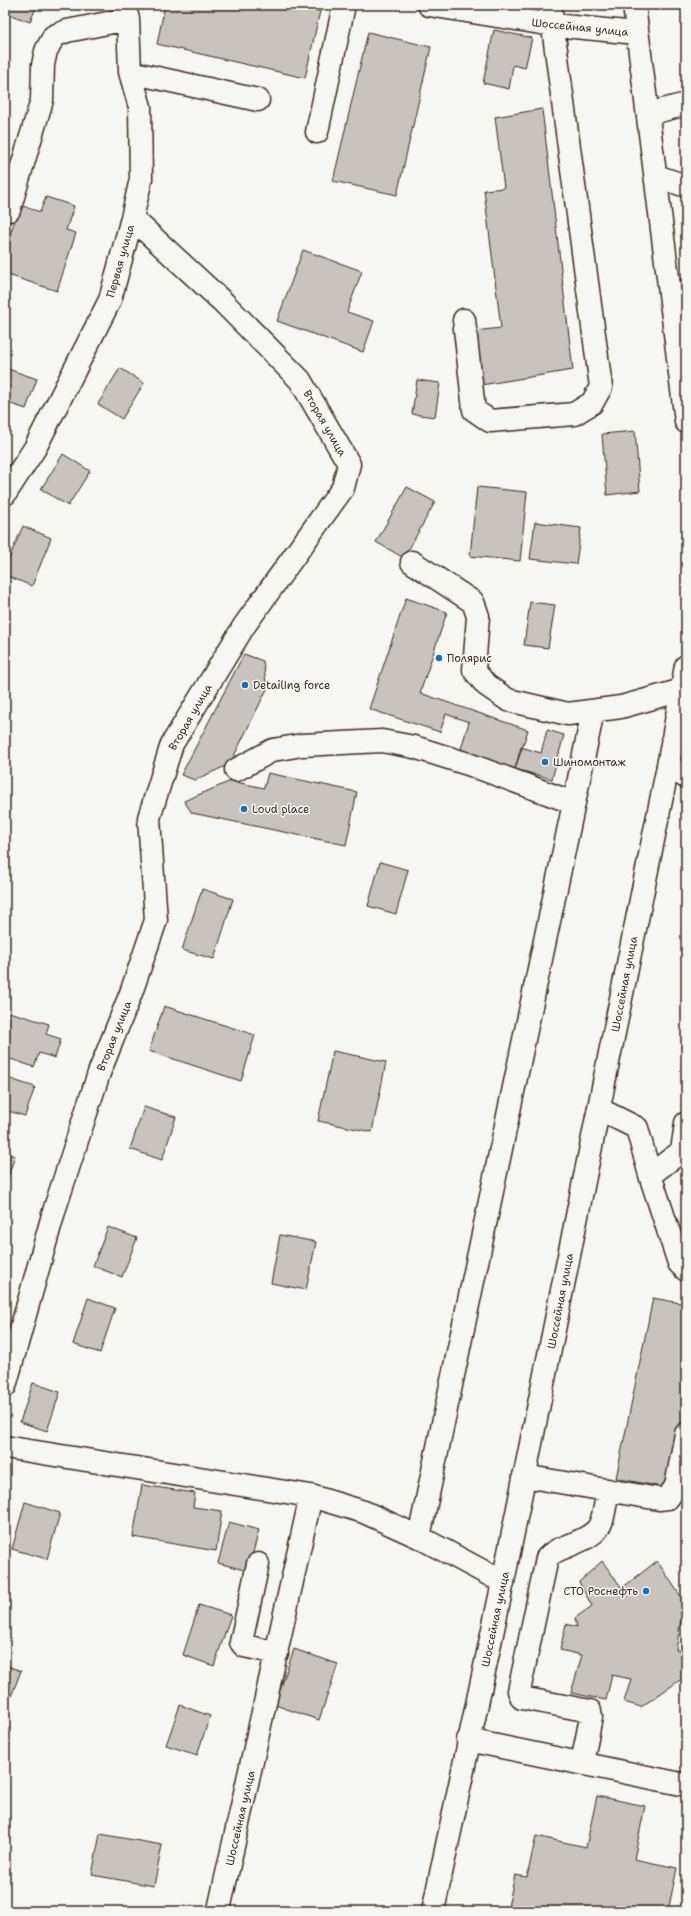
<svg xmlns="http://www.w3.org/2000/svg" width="691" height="1916" font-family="'Shantell Sans',sans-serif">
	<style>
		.building { fill: #c8c3be; stroke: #3b2a1e }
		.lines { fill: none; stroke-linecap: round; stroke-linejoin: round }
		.minor-casing { stroke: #3b2a1e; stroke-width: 25 }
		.major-casing { stroke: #3b2a1e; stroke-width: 25 }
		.minor { stroke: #f6f6f2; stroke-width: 22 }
		.major { stroke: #f6f6f2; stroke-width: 22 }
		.poi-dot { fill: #1f6fb2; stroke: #f6f6f2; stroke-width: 1.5 }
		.labels { text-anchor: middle; stroke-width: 3; stroke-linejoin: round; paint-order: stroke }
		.street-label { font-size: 11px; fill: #3b2a1e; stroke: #f6f6f2 }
		.poi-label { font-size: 11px; fill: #3b2a1e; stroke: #f6f6f2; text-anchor: start }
	</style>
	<rect width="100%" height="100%" fill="#f6f6f2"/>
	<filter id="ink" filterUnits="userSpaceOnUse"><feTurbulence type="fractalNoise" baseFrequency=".025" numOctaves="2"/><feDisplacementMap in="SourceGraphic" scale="8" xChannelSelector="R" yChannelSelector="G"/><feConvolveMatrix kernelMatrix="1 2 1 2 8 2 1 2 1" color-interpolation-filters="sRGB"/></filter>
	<g filter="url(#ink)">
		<path class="building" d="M5,5H37L30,22L5,13Z
			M165,5H292L320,11L305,78L157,44Z
			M494,30L532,38L525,68L513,65L509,89L483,83Z
			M368,32L431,47L397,195L333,181Z
			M542,109L573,370L481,385L475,331L501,328L484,190L504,188L495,117Z
			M46,197L74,206L66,230L76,233L57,291L5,274V250L20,205L40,212Z
			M303,250L362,271L347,312L374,321L363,352L277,321Z
			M120,368L144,383L122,419L98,404Z
			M8,369L37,379L26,409L5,402V378Z
			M417,380L440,383L435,417L412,414Z
			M635,431L640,491L607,495L602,434Z
			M63,454L90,471L68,506L41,489Z
			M407,487L435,502L404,558L376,542Z
			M477,487L527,492L520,561L470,556Z
			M535,522L581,528L576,564L530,559Z
			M23,526L51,538L32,586L5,575V568Z
			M406,598L447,612L420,693L528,730L515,769L460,752L469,722L446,714L440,732L369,709Z
			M530,602L555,605L548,648L524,645Z
			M244,654L263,661L267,689L230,764L195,780L181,775Z
			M547,730L564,735L552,779L515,769L521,747L541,753Z
			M268,773L357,792L346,845L192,813L184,801L231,781L264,788Z
			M380,862L408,870L396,914L368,906Z
			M202,889L233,899L214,959L182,950Z
			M164,1006L255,1035L241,1081L149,1051Z
			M9,1012L49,1024L46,1034L61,1039L55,1058L39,1053L34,1067L5,1057V1023Z
			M333,1051L386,1062L372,1132L318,1121Z
			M7,1078L35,1087L25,1116L5,1110V1084Z
			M144,1107L176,1117L162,1160L130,1149Z
			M5,1153L15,1156L5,1186Z
			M108,1227L137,1238L122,1277L93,1266Z
			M280,1235L316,1242L306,1290L271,1283Z
			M88,1298L115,1308L100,1353L73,1344Z
			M653,1298L686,1304V1492L616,1478Z
			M33,1383L60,1392L47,1431L20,1422Z
			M142,1485L195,1493L193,1507L222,1511L216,1551L133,1537Z
			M25,1502L60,1513L47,1559L12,1549Z
			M229,1522L259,1530L248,1571L218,1563Z
			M602,1561L622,1588L657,1561L684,1601L676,1650L686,1652V1676L641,1707L624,1702L631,1679L612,1675L606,1700L571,1693L582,1655L560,1650L566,1624L577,1627L575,1618L592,1606L579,1582Z
			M199,1605L231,1615L214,1666L183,1655Z
			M294,1649L338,1664L319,1720L275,1705Z
			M5,1665L21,1671L5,1712Z
			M180,1705L210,1716L197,1755L166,1745Z
			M597,1796L645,1806L634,1859L677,1868L668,1911H507L515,1875L527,1877L536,1836L586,1847Z
			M100,1834L162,1845L154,1886L92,1875Z
			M686,1887V1911H681Z"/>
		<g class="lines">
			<defs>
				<path id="minor" d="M429,5L553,25L637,33
					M130,72L258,100
					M648,114L686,104
					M317,132L344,5
					M656,176L686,186
					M9,210L42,100L43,65L46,51L54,36L67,31L128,19
					M464,320L474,410L490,421L574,414L592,403L601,387L550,5
					M5,494L35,448L110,300L132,218L141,179L140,107L130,72L128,19L124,5
					M412,562L473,602L478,616L474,670L486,685L508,700L568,714L621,707L682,690
					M668,766L686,777
					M236,770L273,750L302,745L382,741L414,747L468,764L574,803L593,711
					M599,1109L637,1128L650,1175L679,1263L686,1270
					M682,1151L686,1123
					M650,1175L682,1151H686
					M5,1386L55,1208L99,1073L131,993L156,920L149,818L172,744L244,626L343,488L349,464L300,380L224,303L132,218
					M5,1447L311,1496L364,1512L419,1537L503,1582
					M524,1476L659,1499L668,1498L676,1486L686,1434
					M419,1537L574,803
					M258,1564L241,1642L244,1646L277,1653
					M468,1740L686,1785
					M582,1763L591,1717L590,1711L522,1698L519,1691L547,1558C553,1551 560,1549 568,1546C605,1531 601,1527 608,1490
					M220,1905L311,1496"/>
				<path id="major" d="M634,5L686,422
					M433,1911L503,1582L668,766L686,666"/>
			</defs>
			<use href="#minor" class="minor-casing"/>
			<use href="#major" class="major-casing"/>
			<use href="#minor" class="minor"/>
			<use href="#major" class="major"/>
		</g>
	</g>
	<g class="poi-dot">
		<circle cx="439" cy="658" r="4"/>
		<circle cx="245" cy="685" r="4"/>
		<circle cx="545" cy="762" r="4"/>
		<circle cx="244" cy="809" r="4"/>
		<circle cx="646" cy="1591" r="4"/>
	</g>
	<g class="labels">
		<g class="street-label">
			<text transform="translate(580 27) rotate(6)" y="4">Шоссейная улица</text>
			<text transform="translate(120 261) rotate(-74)" y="4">Первая улица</text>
			<text transform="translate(325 423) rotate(60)" y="4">Вторая улица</text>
			<text transform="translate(190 717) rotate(-60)" y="4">Вторая улица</text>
			<text transform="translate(624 984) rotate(-79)" y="4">Шоссейная улица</text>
			<text transform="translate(114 1036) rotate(-68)" y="4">Вторая улица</text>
			<text transform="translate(560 1301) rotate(-79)" y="4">Шоссейная улица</text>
			<text transform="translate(495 1619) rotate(-78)" y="4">Шоссейная улица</text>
			<text transform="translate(240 1818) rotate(-77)" y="4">Шоссейная улица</text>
		</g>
		<g class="poi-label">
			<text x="447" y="662">Полярис</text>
			<text x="253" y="689">Detailing force</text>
			<text x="553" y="766">Шиномонтаж</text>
			<text x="252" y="813">Loud place</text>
			<text x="638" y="1595" text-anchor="end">СТО Роснефть</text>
		</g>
	</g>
	<rect width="691" height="1916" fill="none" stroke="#f6f6f2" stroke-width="20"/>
	<rect x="10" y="10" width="671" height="1896" fill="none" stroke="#3b2a1e" stroke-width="1.5" filter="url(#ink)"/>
</svg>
